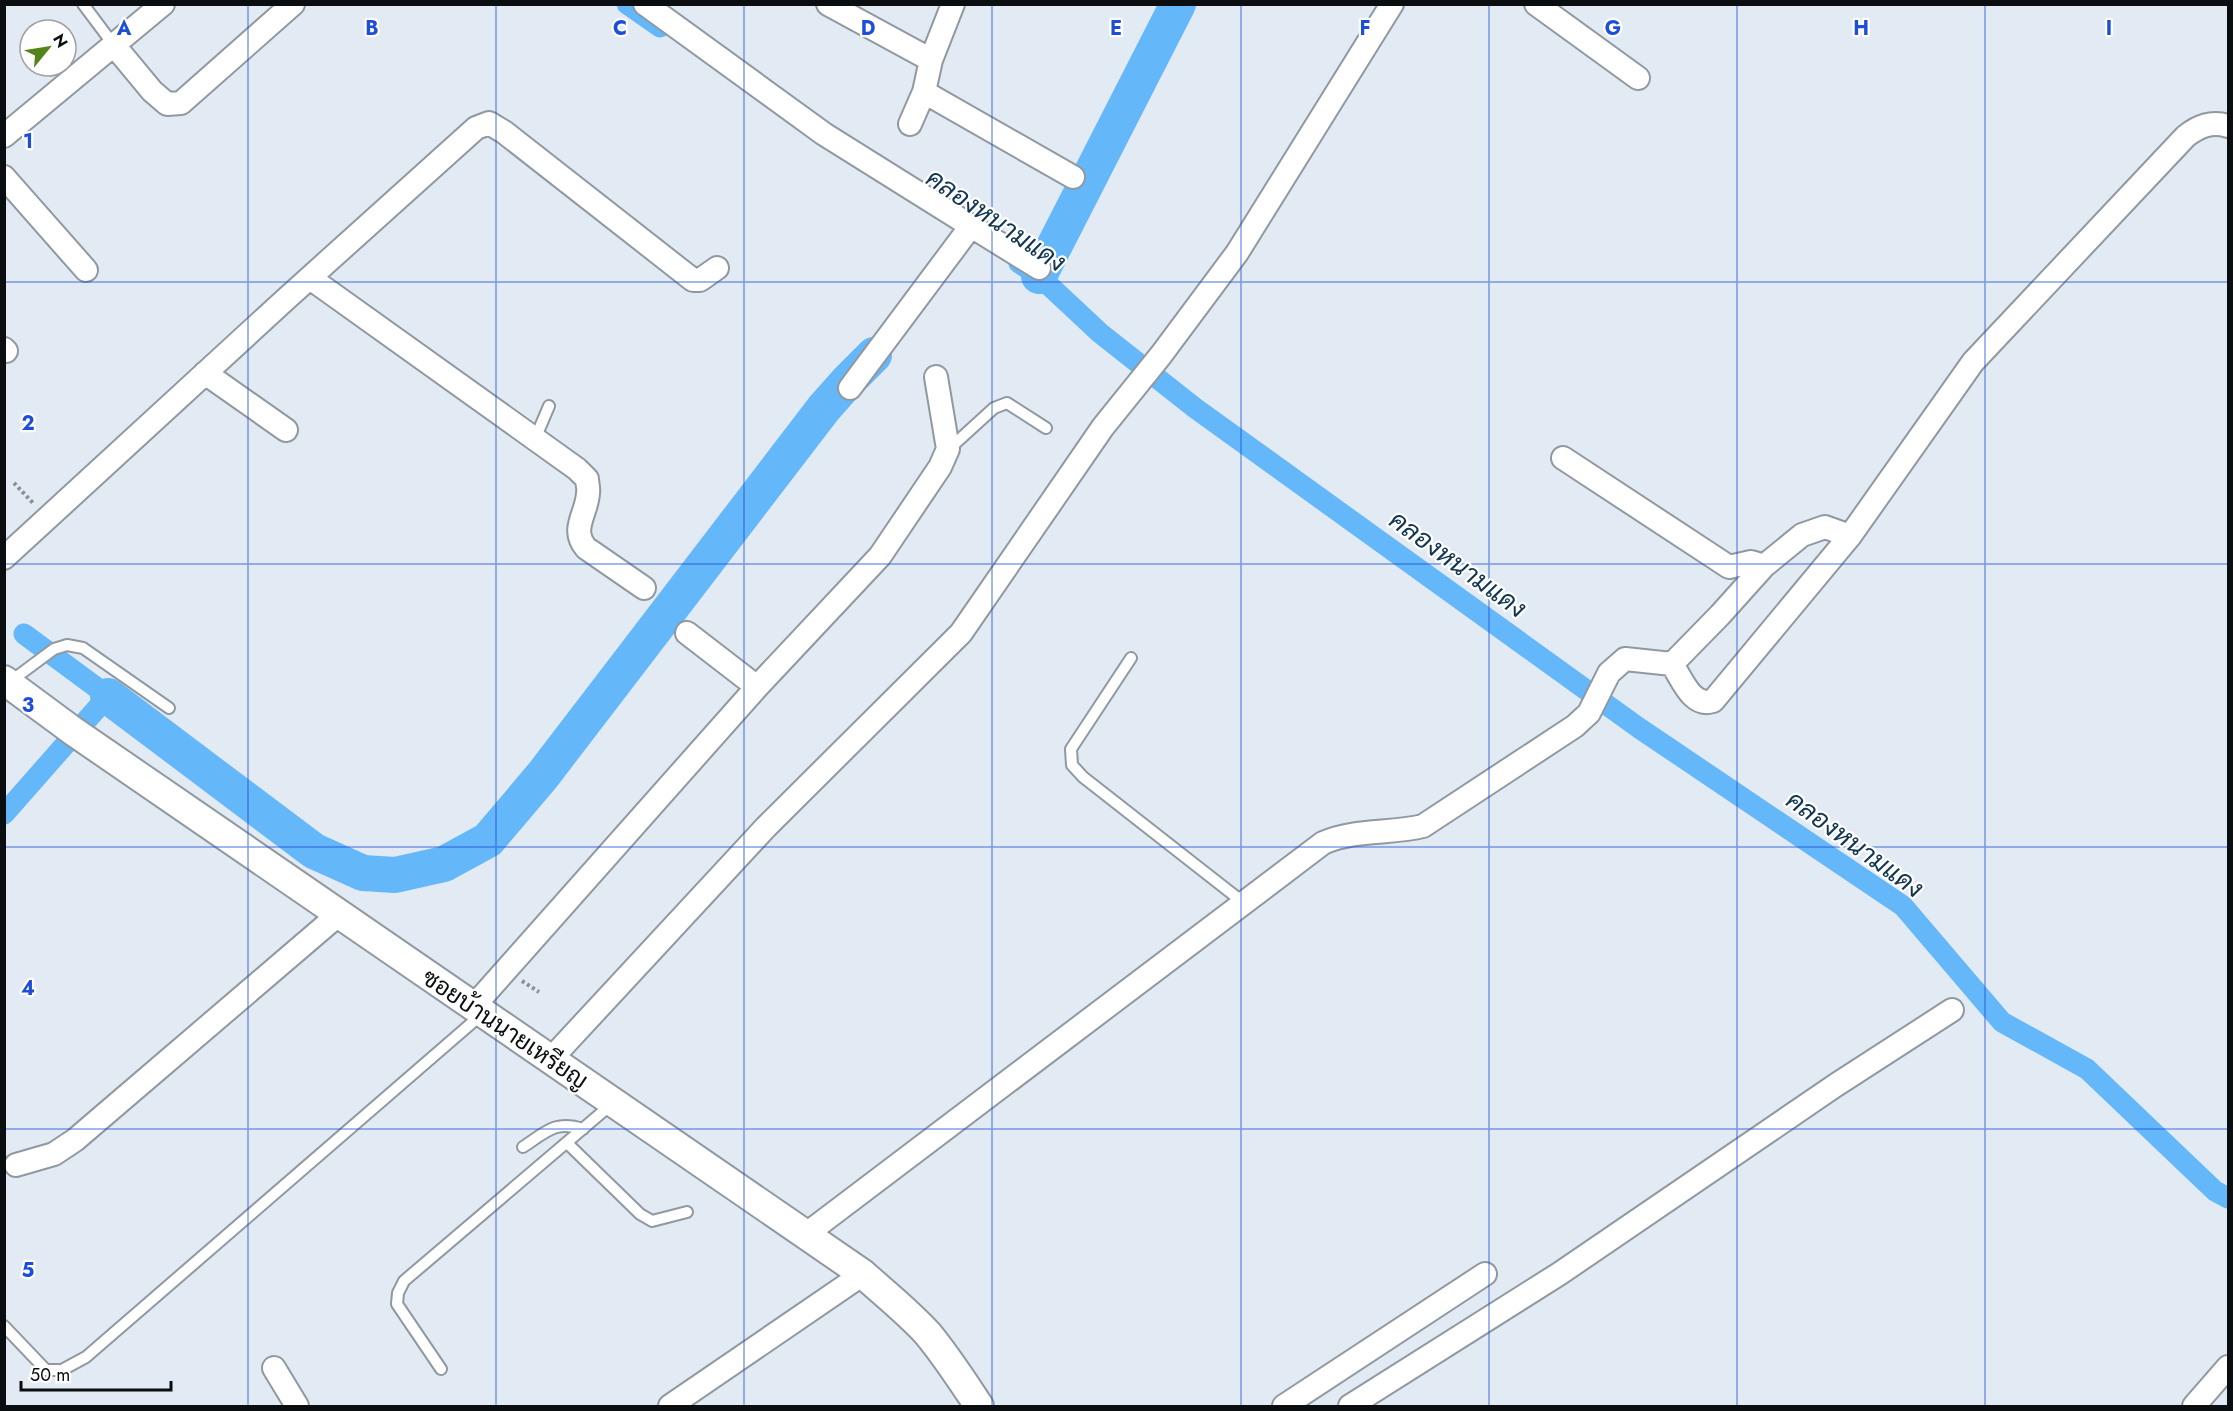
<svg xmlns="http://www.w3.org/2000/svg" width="2233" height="1411" font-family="Jost,Sarabun,sans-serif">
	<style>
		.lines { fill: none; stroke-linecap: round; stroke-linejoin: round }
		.canal { stroke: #64b7f9; stroke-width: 21 }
		.river { stroke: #64b7f9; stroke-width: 36 }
		.service-casing { stroke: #9098a0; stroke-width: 14 }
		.minor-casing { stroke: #9098a0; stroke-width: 26 }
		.tertiary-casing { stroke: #9098a0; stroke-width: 32 }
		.path { stroke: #898f95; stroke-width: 4; stroke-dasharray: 3 3; stroke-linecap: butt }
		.service { stroke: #fff; stroke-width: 10 }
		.minor { stroke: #fff; stroke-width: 22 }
		.tertiary { stroke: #fff; stroke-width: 28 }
		.grid { fill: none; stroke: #1d4ed8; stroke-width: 1.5; stroke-opacity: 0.55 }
		.labels { text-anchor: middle; stroke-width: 4.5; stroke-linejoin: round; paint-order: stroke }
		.street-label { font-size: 24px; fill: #0b0e11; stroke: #fff }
		.water-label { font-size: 26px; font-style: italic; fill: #123650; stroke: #fff }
		.grid-label { font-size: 20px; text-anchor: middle; font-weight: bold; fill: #1d4ed8; stroke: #fff; stroke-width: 4.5; stroke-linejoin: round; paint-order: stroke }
	</style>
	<rect width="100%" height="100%" fill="#e2eaf3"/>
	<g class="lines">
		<path class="canal" d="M627,4L660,27
			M1019,263L1039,276L1100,333L1195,408L1639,728L1903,906L2002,1022L2087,1069L2215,1191L2228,1198
			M4,814L108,696L24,634"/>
		<path class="river" d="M1039,276L1178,4
			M108,696L314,851L363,873L395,875L444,864L488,840L543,775L824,408L848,381L874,355"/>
		<defs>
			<path id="service" d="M83,4L113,44
				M535,439L549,406
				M949,449L994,408L1007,403L1046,428
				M1131,658L1071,749L1072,765L1083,777L1244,903
				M11,681L54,649L67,645L83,648L169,708
				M567,1143L640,1214L652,1221L687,1212
				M523,1147C546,1132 555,1120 583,1129
				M4,1326L46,1370H62L86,1357L481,1015
				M441,1369L397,1304L398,1293L404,1281L613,1103"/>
			<path id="minor" d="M645,4L824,134L971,226L850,388
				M828,4L931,60
				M1536,4L1638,78
				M113,44L152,91L167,104L181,103L293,4
				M924,92L1073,177
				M910,124L924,92L931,60L953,4
				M4,136L163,4
				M4,177L86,270
				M971,226L1039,268
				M310,278L577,469L587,479C587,483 589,489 588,493C587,514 570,529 586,548L644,588
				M4,349L6,351
				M205,373L286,430
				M1563,458L1729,567L1751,562L1764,566
				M4,558L286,299L476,128L489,123L504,132L693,280H700L717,268
				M687,633L757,687
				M1672,664C1682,679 1692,708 1713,701L1850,536L1973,362L2186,136C2199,126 2211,121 2228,126
				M473,1007L757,687L880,556L940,467L948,449L936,377
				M550,1060L766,827L961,633L1103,427L1161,355L1237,253L1392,4
				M16,1165L54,1154L75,1140L338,915
				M805,1235L1323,843C1354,829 1391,834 1423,826L1575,726L1589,713L1609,673L1625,659L1672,664L1720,615L1764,566L1802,535L1825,527L1850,536
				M274,1368L297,1406
				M670,1406L863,1274
				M1284,1406L1485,1274
				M1350,1406L1559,1274L1836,1085L1952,1010
				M2194,1406L2228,1367"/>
			<path id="tertiary" d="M4,680L73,731L863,1274C885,1294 908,1312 928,1334C947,1357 963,1382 979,1406"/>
		</defs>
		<use href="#service" class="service-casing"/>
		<use href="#minor" class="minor-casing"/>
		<use href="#tertiary" class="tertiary-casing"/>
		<path class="path" d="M14,483L34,504
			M522,981L539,992"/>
		<use href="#service" class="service"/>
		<use href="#minor" class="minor"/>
		<use href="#tertiary" class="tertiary"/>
	</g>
	<path class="grid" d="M248,4V1406M496,4V1406M744,4V1406M992,4V1406M1241,4V1406M1489,4V1406M1737,4V1406M1985,4V1406M4,282H2228M4,564H2228M4,847H2228M4,1129H2228"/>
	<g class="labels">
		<g class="street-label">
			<text transform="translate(505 1029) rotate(34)" y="8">ซอยบ้านนายเหรียญ</text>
		</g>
		<g class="water-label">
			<text transform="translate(996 220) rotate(34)" y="9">คลองหนามแดง</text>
			<text transform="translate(1458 564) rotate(36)" y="9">คลองหนามแดง</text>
			<text transform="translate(1855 844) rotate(36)" y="9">คลองหนามแดง</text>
		</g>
	</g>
	<g class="grid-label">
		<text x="124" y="35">A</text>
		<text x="372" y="35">B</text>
		<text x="620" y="35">C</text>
		<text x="868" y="35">D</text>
		<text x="1116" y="35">E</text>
		<text x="1365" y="35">F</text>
		<text x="1613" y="35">G</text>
		<text x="1861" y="35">H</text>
		<text x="2109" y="35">I</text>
		<text x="28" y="148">1</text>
		<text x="28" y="430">2</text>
		<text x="28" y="712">3</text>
		<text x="28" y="995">4</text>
		<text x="28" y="1277">5</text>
	</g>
	<rect width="2233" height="1411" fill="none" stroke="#0b0e11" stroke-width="12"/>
	<g transform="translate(48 48) rotate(60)"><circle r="28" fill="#ffffff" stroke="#9d9fa0" stroke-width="1.5"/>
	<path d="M0-4.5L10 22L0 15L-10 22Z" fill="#528417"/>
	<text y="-9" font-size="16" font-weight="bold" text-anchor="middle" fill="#0b0e11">N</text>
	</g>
	<path d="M21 1381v9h150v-9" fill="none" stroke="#0b0e11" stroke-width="3"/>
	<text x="30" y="1381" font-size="18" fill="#0b0e11" stroke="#ffffff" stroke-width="4.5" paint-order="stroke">50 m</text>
</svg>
